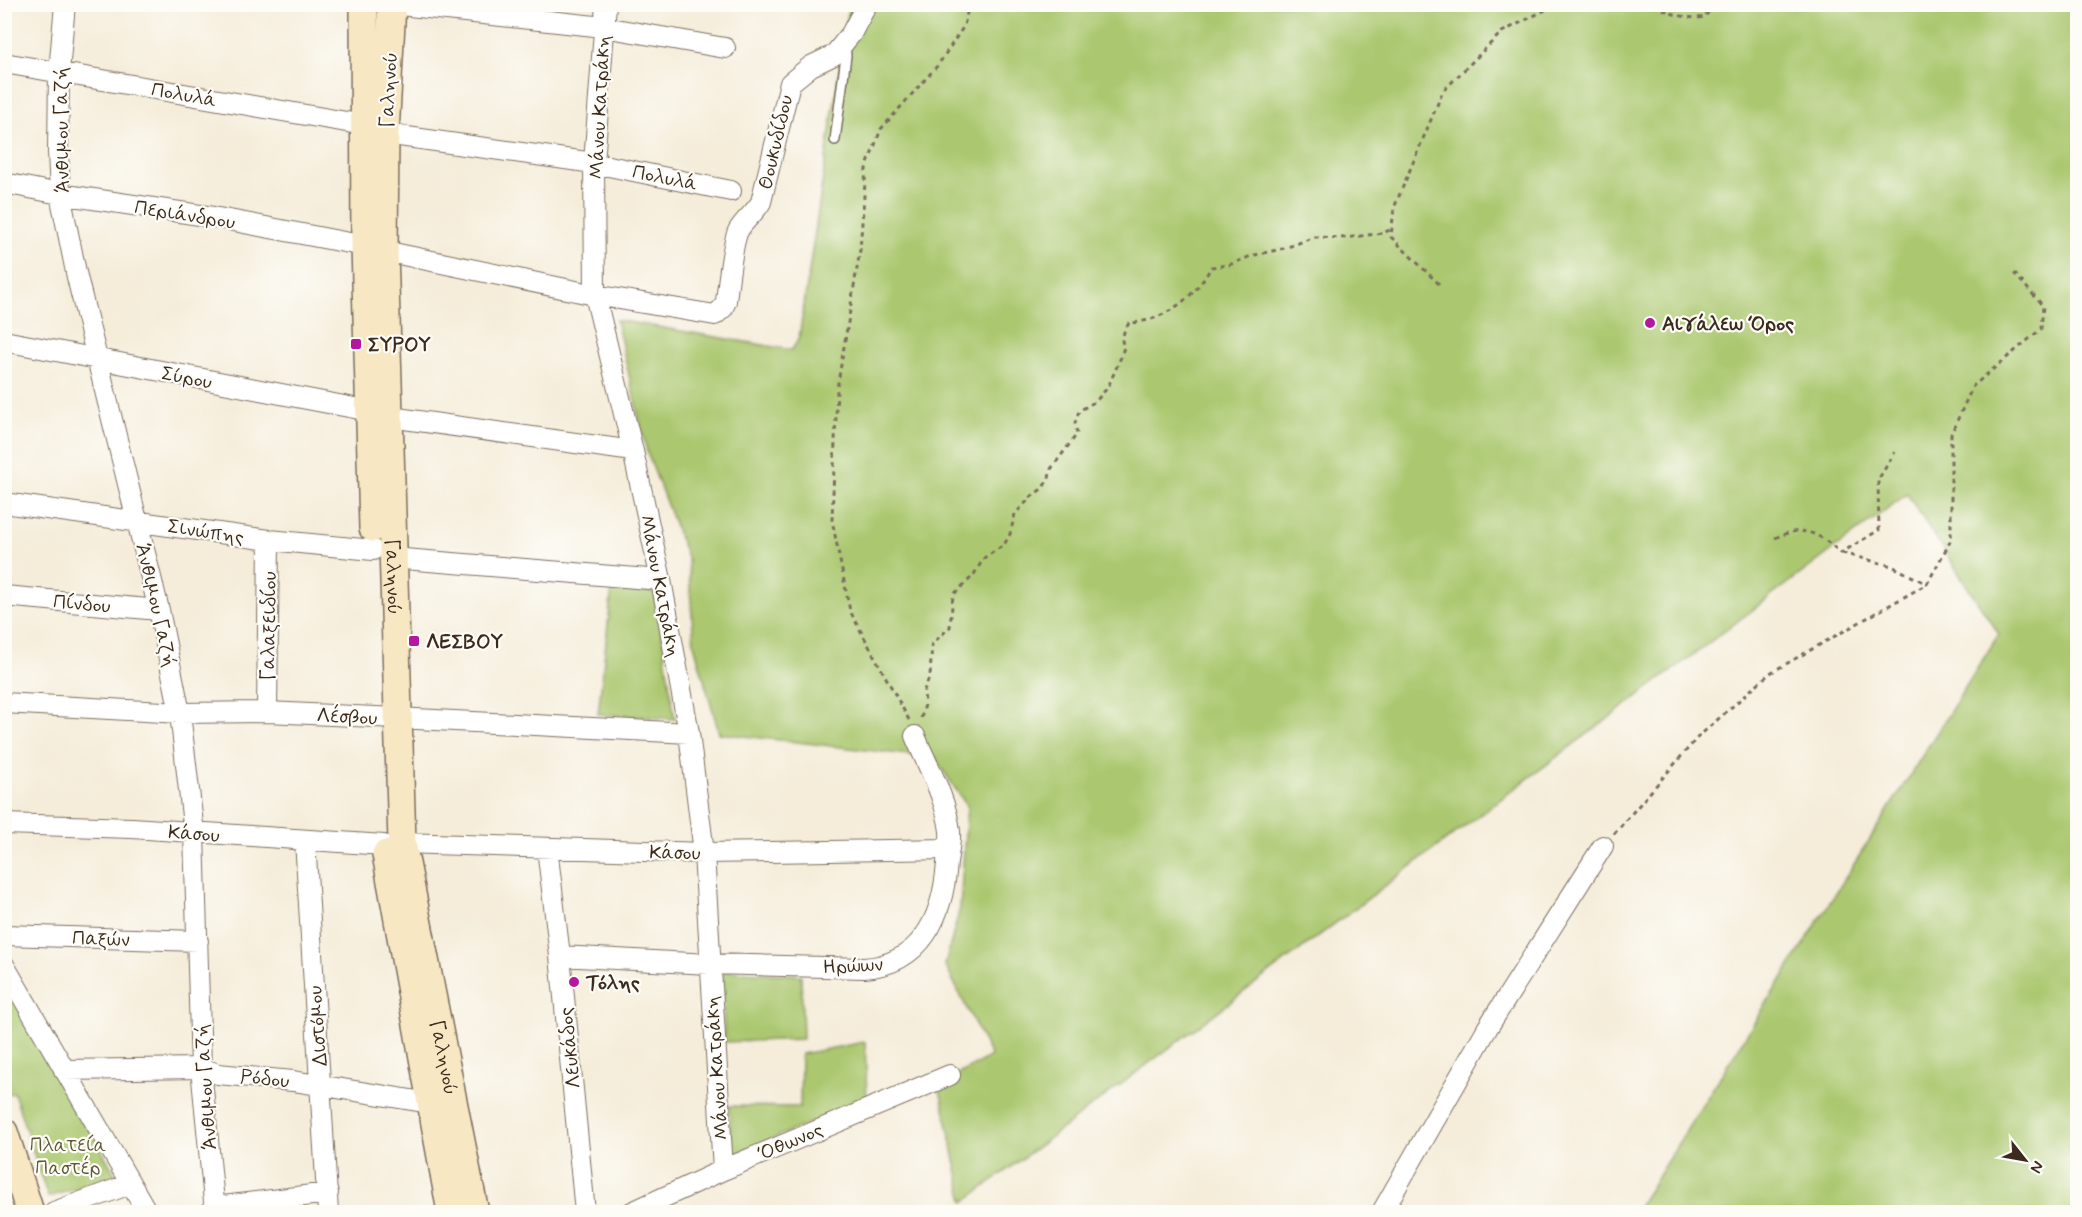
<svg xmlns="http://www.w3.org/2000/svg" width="2082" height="1217" font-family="Mynerve,sans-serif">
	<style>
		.green { fill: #abc86f; stroke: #737946; stroke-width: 1.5 }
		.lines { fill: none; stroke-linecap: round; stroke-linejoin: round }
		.lane-casing { stroke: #7c6e60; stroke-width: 12 }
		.street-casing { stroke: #7c6e60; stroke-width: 22 }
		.secondary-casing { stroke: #7c6e60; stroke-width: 30 }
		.path { stroke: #7c6e60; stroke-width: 3; stroke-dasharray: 4.5 4.5; stroke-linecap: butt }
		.lane { stroke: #fff; stroke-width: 9 }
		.street { stroke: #fff; stroke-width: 20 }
		.secondary { stroke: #f7e8c3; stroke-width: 27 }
		.poi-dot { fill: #b5179e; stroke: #fdfcf7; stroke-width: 2 }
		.labels { text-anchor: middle; stroke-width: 4.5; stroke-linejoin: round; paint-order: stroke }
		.street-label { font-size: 20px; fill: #3b2a1e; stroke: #fdfcf7 }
		.poi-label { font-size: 20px; font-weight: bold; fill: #3b2a1e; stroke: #fdfcf7; text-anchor: start }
		.park-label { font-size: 20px; fill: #5d5936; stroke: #fdfcf7 }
	</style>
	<rect width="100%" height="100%" fill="#fdfcf7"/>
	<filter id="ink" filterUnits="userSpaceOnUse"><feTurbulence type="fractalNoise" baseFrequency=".0167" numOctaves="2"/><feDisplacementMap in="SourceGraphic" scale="12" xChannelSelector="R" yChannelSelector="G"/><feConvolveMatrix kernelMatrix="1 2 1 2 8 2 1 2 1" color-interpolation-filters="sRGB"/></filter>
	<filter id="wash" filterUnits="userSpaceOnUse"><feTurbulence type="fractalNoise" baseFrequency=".008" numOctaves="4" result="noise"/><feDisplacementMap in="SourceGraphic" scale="24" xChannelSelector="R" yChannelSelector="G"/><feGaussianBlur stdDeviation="1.35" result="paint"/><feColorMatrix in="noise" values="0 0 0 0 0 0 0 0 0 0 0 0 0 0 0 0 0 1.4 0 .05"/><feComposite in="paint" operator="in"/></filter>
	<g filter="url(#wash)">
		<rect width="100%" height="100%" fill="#f5edda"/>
		<path class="green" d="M849,5H2077V1212H1635L1999,634L1907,494L964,1202L939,1085L991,1056L945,965L960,908L967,806L935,758L719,733L694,644L688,560L647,452L616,320L792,350L799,338Z
			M612,588L655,593L675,719L598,714Z
			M723,971L801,975L803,1039L724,1042Z
			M4,972L116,1176L48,1197L14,1093L7,1094L5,1088Z
			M865,1042L867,1100L732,1155L729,1106L800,1107L801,1054Z"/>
	</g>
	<g filter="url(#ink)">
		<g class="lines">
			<defs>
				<path id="lane" d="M835,140L846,56L845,45"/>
				<path id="street" d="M65,4L59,72L58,151L60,194L77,277L159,610L180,713L194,833L201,1068L215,1212
					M391,4L604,27L725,48
					M606,4L594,163L595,295L633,451L661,580L689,733L704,853L723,1170
					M4,63L364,125
					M385,134L594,163L731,191
					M4,183L60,194L213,217L365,246
					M384,251L595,295L715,315L723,308L726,301C728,285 732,244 738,231C744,220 755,213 761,202L790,83L811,66L834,55L851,34L867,4
					M4,341L370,411
					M390,417L633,451
					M4,503L269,540L373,550
					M392,558L661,580
					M4,596L159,610
					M4,703L180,713L267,712L397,718L689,733
					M267,712L269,540
					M4,824L132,828L384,845
					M305,840L328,1212
					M402,843L704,853L949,849
					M547,848L560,956L585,1212
					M4,935L198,941
					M560,956L709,964L864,968C922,964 943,916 947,863C948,853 951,841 950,831C946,798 928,767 915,736
					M4,965L147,1212
					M64,1070L201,1068L218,1074L293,1081L430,1103
					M215,1207L328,1193
					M54,1212L130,1184
					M632,1212L723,1170L950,1075
					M1382,1212L1488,1027L1603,846"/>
				<g id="secondary">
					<path d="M364,4L365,246L373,528"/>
					<path id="s1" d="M392,4L385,134L384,251L402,843L475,1212"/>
					<path d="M386,854L451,1212"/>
					<path d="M4,1132L30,1212"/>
				</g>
			</defs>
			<use href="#lane" class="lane-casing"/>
			<use href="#street" class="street-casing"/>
			<use href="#secondary" class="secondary-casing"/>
			<path class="path" d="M1656,4C1665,14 1692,20 1705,17L1709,11L1719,4
				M1439,284L1391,237L1394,208L1443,91L1502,32L1557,4
				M1775,538C1804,524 1818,533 1841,553L1879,530L1878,480L1895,452
				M1842,553L1892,566L1927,584
				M921,718L925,705L924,690L930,676L932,644L950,627L953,595L973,576L984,558L1004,545L1010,534L1015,514L1034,494L1042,489L1049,478L1051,469L1077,434L1075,423L1079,411L1096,401L1108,387L1121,357L1124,347L1122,341L1124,332L1129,323C1163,322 1196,297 1211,267L1229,265L1251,256L1285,248L1315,237L1346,238L1383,233L1392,229
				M909,720L850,611L832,520L837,389L860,250L866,169L881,129L938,65L964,26L969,4
				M1614,834L1698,737L1770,673L1927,584L1951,540V434L1973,386L2041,329L2043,306L2014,273"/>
			<use href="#lane" class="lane"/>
			<use href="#street" class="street"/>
			<use href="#secondary" class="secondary"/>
		</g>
	</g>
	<g class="poi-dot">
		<circle cx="1650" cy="323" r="6"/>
		<rect x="350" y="338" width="12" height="12" rx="3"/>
		<rect x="408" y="635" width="12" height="12" rx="3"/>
		<circle cx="574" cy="982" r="6"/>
	</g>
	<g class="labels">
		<g class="street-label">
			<text transform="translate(388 90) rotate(-87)" y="7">Γαληνού</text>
			<text transform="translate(184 94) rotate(10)" y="7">Πολυλά</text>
			<text transform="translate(599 107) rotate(-87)" y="7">Μάνου Κατράκη</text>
			<text transform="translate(61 130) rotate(-91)" y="7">Άνθιμου Γαζή</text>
			<text transform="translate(775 142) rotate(-77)" y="7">Θουκυδίδου</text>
			<text transform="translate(665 177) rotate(11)" y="7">Πολυλά</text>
			<text transform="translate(185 214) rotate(9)" y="7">Περιάνδρου</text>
			<text transform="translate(187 377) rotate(11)" y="7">Σύρου</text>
			<text transform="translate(206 531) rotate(9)" y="7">Σινώπης</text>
			<text dy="7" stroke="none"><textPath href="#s1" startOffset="573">Γαληνού</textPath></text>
			<text transform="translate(661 586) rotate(79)" y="7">Μάνου Κατράκη</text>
			<text transform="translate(82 603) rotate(5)" y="7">Πίνδου</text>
			<text transform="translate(157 605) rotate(77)" y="7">Άνθιμου Γαζή</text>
			<text transform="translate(268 626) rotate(-89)" y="7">Γαλαξειδίου</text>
			<text transform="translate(347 716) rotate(3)" y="7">Λέσβου</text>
			<text transform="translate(194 833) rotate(4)" y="7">Κάσου</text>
			<text transform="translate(675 852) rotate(1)" y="7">Κάσου</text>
			<text transform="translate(101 938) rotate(2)" y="7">Παξών</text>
			<text transform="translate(853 965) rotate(-3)" y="7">Ηρώων</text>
			<text transform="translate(317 1026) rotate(-94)" y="7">Διστόμου</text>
			<text transform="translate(569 1048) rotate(-96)" y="7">Λευκάδος</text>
			<text dy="7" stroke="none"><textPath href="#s1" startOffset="1058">Γαληνού</textPath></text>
			<text transform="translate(716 1068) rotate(-94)" y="7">Μάνου Κατράκη</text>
			<text transform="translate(265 1078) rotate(6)" y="7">Ρόδου</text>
			<text transform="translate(205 1087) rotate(-94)" y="7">Άνθιμου Γαζή</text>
			<text transform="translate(790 1141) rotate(-23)" y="7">Όθωνος</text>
		</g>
		<g class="poi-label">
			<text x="1662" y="330">Αιγάλεω Όρος</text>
			<text x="368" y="351">ΣΥΡΟΥ</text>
			<text x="426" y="648">ΛΕΣΒΟΥ</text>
			<text x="586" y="989">Τόλης</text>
		</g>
		<g class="park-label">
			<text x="68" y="1151">Πλατεία<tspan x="68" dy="23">Παστέρ</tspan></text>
		</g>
	</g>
	<rect width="2082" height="1217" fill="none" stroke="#fdfcf7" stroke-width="24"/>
	<g transform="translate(2025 1160) rotate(121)" stroke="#fdfcf7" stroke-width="4.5" paint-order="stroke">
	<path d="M0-4.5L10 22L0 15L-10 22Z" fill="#3b2a1e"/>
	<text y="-9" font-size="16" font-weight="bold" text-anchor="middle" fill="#3b2a1e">N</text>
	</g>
</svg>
